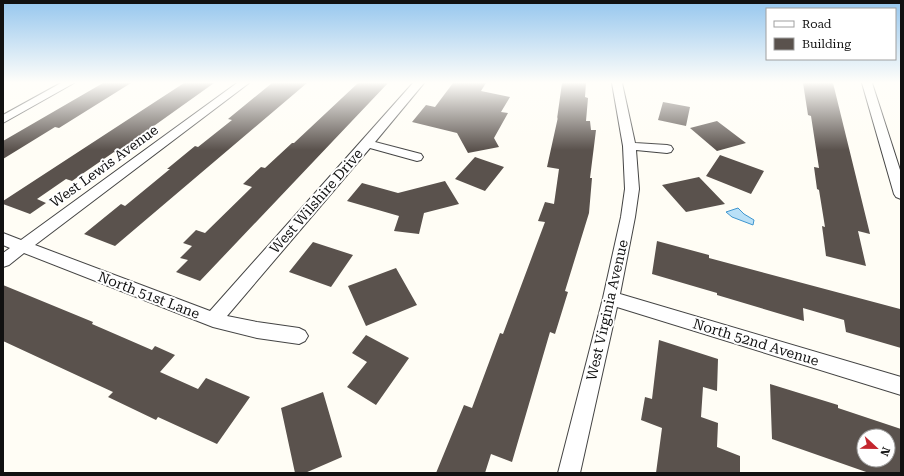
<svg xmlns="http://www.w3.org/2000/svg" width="904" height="476" font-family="'Roboto Serif',serif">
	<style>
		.water { fill: #b9e0f7; stroke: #3f96cf }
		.building { fill: #5a524d; fill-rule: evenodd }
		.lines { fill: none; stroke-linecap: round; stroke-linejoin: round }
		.street-casing { stroke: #444; stroke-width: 2 }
		.street { fill: #fff; fill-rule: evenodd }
		.labels { text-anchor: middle; stroke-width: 4; stroke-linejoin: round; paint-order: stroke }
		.street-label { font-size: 14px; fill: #111; stroke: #fff }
	</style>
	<rect width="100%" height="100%" fill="#fffdf5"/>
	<path class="water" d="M738,208L744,214L754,220L753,225L732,217L726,212Z"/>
	<path class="building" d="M103,83H131L59,128L55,127L3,159V141Z
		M184,83H214L116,153L114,152L72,181L66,179L37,199L46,203L30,214L3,204V201Z
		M272,83H307L115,246L84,234L121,204L125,206L170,169H167L195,146L198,147L232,120L228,119Z
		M358,83H388L200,281L176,272L188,260L180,258L192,246L183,243L196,230L205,233L252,187L243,184L261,167L265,168L292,143H294Z
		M453,83H486L481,91L510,97L501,112L508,113L494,138L499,147L468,153L457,133L412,122L426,105L435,107Z
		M562,83H586L585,97L588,98L586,121H590L591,130H596L590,178H592L589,213L565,291L568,292L555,334L550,332L512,462L491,454L485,473H436L464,405L472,408L500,333L503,334L545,222L538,221L545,202L554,204L559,169L547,167L558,117L557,119Z
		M803,83H833L870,234L858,231L866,266L826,256L822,226L825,227L819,190L817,189L814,167L819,168L811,116L808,115Z
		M663,102L690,107L686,126L658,120Z
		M717,121L746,143L717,151L690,128Z
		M720,155L764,171L751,194L706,176Z
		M475,157L504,167L485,191L455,179Z
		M699,177L725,204L686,212L662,185Z
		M445,181L459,204L424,213L419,234L394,231L399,216L347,201L362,183L398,193Z
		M657,241L709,255V258L900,309L901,315V348L846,332L844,320L803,308L804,321L717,295V293L652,274Z
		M313,242L353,255L331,287L289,272Z
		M396,268L417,305L366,326L348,286Z
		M3,285L93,322L92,324L152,350L155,346L175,355L160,372L198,389L206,378L250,397L217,444L158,417L156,420L108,397L113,392L3,341Z
		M366,335L409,358L376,405L347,387L367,362L352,353Z
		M659,340L718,359L717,391L703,387L701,417L718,423L717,447L740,456V473H656L662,428L641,420L645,397L652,399Z
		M770,384L838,405V408L901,429V473H869L772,439ZM864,436H888V460H864Z
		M323,392L342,457L305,473H295L281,408Z"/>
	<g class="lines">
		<defs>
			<path id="street" d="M61,83H74L3,123V115Z
				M237,83H249L35,245L210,311L413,83H424L375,142L421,154L423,157L421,160L417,161L370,148L227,316L257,322L299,328L305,331L308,336L305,341L299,344L257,338L213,327L24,253L9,265L3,267V253L10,248L3,245V233L21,240Z
				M612,83H622L635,143L667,145L671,146L673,149L671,152L667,153L636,150L639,189L635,217L620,294L901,377V395L617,307L580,473H558L603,298L621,217L625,189L623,146Z
				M862,83H872L901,173V199L896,197L894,194Z"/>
		</defs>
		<use href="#street" class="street-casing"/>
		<use href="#street" class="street"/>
	</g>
	<linearGradient id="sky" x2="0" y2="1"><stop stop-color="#95c6ee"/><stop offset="0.55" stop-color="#fffefa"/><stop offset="1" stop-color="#fffefa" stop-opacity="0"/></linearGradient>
	<rect width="904" height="150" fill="url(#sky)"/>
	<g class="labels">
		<g class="street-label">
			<text transform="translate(104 166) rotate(-36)" y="5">West Lewis Avenue</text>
			<text transform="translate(316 201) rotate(-49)" y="5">West Wilshire Drive</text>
			<text transform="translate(149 295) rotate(21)" y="5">North 51st Lane</text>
			<text transform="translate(607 310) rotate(-77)" y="5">West Virginia Avenue</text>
			<text transform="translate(756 342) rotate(17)" y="5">North 52nd Avenue</text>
		</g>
	</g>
	<rect width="904" height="476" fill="none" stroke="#111111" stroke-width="8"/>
	<rect x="766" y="8" width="130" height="52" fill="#ffffff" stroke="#a0a0a0"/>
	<rect x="774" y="21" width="20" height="6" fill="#ffffff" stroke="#a0a0a0"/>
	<text x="802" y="28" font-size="12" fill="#111111">Road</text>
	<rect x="774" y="38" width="20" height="12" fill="#5a524d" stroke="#a0a0a0"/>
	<text x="802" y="48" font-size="12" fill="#111111">Building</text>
	<g transform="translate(876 448) rotate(112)"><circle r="19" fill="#ffffff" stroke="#a0a0a0"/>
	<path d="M0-3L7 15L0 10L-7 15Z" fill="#c4262e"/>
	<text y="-6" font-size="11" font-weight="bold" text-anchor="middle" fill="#111111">N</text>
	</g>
</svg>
